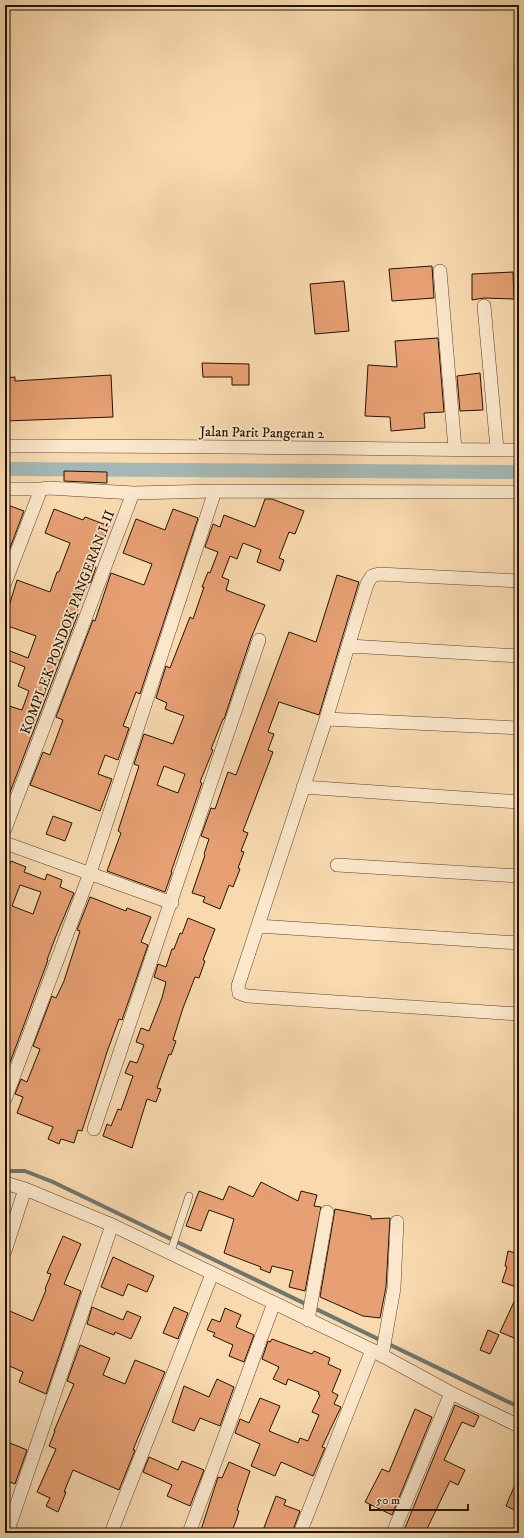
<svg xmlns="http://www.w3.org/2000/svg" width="524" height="1538" font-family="'IM FELL DW Pica',serif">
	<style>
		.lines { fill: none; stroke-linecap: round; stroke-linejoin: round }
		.stream { stroke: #6f766e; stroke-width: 4 }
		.canal { stroke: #a3b8b6; stroke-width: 14 }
		.building { fill: #e7a073; stroke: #221301; fill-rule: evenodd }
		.service-casing { stroke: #58452c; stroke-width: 8 }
		.minor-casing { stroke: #58452c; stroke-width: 14 }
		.service { stroke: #fbe7cb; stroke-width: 7 }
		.minor { stroke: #fbe7cb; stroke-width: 13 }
		.labels { text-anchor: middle; stroke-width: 3.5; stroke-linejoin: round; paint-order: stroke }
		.street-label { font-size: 14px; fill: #221301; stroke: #fbe7cb }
	</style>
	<rect width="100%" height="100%" fill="#f9daaf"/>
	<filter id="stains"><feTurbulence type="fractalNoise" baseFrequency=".005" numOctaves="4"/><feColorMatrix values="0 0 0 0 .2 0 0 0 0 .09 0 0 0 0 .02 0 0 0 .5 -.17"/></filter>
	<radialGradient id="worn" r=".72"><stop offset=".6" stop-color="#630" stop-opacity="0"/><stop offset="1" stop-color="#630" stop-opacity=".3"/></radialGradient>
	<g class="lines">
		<path class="stream" d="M5,1171H25L53,1182L519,1407"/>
		<path class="canal" d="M5,469L519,472"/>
	</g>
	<path class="building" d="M432,266L434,298L392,301L389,269Z
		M513,272L514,299L484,298L472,300V274Z
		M344,281L349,331L315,334L310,284Z
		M438,338L444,412L424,413L425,428L391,431L390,417L365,416L368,365L397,367L395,341Z
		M202,363L249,364V385H232V377H203Z
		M480,373L483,410L460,411L457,376Z
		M111,375L113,417L5,421V378L15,377V381Z
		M64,471L107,472V483L64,481Z
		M265,499H272L304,511L295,534L289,532L279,558L284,560L280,571L257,562L261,550L243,543L237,559L230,556L222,577L229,580L226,590L265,605L251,638L224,719H223L211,749L213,750L200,782L202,783L171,872H172L165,892L107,871L121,833L118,831L139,766L134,764L144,734L173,744L184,716L165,709L167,703L156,698L166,666L170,668L190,617L193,619L204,587H202L208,572L210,573L218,552L205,547L213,524L220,527L224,515L255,527ZM164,766L185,774L178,793L157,785Z
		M5,504L24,511L5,561Z
		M54,509L83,520L85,517L109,526L94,566L96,567L91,582L88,583L76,614H78L9,795L5,793V717L9,706L22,710L29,691L18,686L25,667L5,659V649L28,658L36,636L5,625V619L17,580L50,592L57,572H59L70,543L45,533Z
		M173,509L198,518L140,694L136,692L123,726L129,728L118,760L105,755L98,774L112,779L100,811L30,785L43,752L50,755L63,720L56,717L93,620L95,621L111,573L144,585L152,564L123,553L136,519L165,530Z
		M337,575L359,582L319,715L279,702L268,732L274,734L268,750L273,752L243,831L248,833L241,851L244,852L238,868L240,869L233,887L229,885L220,909L203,902L205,897L192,893L205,855L204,854L209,839L201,836L211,808L215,809L228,772L236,775L289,632L316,642Z
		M53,816L72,823L65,841L46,834Z
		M11,861L26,867L24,872L45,880L47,874L62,880L60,887L74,893L54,941L47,960H48L5,1076V876ZM20,885L41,892L33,914L12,906Z
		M90,897L126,911L127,908L151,917L141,942L148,945L122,1020L119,1019L107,1052L82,1131L78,1130L74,1143L61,1139L59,1144L48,1139L53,1127L17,1113L23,1097L15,1094L21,1079L27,1082L40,1049L33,1046L52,996L56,998L64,981L80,931L77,930Z
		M188,918L215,929L203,960L205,961L199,978L195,977L183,1008L173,1040L176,1041L171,1055L169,1054L157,1088L161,1089L156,1102L147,1099L132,1148L103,1136L107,1124L111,1126L118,1109L121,1110L133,1076L125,1073L130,1061L137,1063L144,1045L136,1042L141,1028L149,1031L162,998L166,982L154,977L158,964L166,967L172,949H174L180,933L182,934Z
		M261,1182L298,1201L301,1191L317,1195L314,1206L321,1207L305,1291L289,1287L293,1271L272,1266L270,1273L260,1269L261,1267L224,1253L234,1219L209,1210L201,1231L186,1226L199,1191L223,1200L229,1186L253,1197Z
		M335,1209L371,1216V1219L390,1218L386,1287L380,1318L363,1316L320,1297Z
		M63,1236L81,1244L64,1284L81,1291L46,1394L19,1382L23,1372L5,1364V1309L33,1321L46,1290L45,1289L51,1274L47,1273Z
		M508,1251L519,1254V1288L502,1282L507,1267L505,1266Z
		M113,1257L154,1276L147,1292L128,1284L123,1296L101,1287Z
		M519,1291V1328L514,1338L500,1332Z
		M92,1307L123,1320L127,1311L141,1317L131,1339L115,1332L114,1335L87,1324Z
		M174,1307L188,1313L178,1339L163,1333Z
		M225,1308L241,1315L236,1327L254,1335L244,1362L229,1356L233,1345L213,1336L215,1333L207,1330L212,1319L220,1322Z
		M488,1330L499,1335L490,1354L480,1350Z
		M272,1339L312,1354L314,1351L330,1358L328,1364L341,1370L332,1392L338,1395L334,1404L341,1407L322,1447L325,1448L313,1476L281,1462L275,1476L251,1466L260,1444L235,1433L240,1419L249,1423L260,1398L280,1406L269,1431L298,1443L300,1438L308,1441L319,1415L312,1412L320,1395L318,1394L319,1392L288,1379L286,1385L273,1379L279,1367L262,1359L268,1341L270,1342Z
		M80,1345L110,1358L103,1375L125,1384L135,1360L165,1372L133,1450H135L119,1490L73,1470L64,1492H66L58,1512L46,1506L50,1498L37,1492L56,1449L49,1446L55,1431H54L74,1384L67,1381Z
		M217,1379L234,1387L220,1426L200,1418L194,1431L172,1422L184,1386L209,1397Z
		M455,1405L479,1416L474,1427L462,1422L444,1460L465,1470L458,1485L450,1481L425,1533H403Z
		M415,1409L432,1417L392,1515L365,1502L382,1469L389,1472Z
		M5,1441L27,1450L15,1484L5,1480Z
		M149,1457L178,1470L182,1461L204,1470L190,1506L167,1496L172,1485L143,1472Z
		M229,1462L250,1471L237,1510L239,1511L236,1521L231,1533H200L218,1477L222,1478Z
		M519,1475V1512L506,1506Z
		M276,1496L286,1500L284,1505L300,1511L292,1533H262Z"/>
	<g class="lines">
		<defs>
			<path id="service" d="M170,1254L189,1196"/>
			<path id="minor" d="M440,271L455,449
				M484,306L497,449
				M5,446C176,445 348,449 519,450
				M5,489H41
				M519,581L379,574L372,576L367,584L326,719L238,986L239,993L247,996L519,1014
				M5,583L41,489L49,488L133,493L215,491L519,492
				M349,646L519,656
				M326,719L519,728
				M303,787L519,802
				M5,829L133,493
				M5,843L172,903
				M337,865L519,876
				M258,926L519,943
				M5,1099L90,873L215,491
				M94,1129L259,640
				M5,1183L25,1189L112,1225L372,1350L451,1393L519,1426
				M5,1251L25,1189
				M308,1320L327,1212
				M382,1356L394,1288L397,1222
				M7,1533L112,1225
				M111,1533L212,1274
				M189,1533L274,1303
				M300,1533L372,1350
				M393,1533L451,1393"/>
		</defs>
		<use href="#service" class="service-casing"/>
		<use href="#minor" class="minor-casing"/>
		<use href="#service" class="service"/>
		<use href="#minor" class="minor"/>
	</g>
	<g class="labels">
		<g class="street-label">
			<text transform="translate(262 432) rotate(1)" y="5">Jalan Parit Pangeran 2</text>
			<text transform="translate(67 622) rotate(-69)" y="5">KOMPLEK PONDOK PANGERAN I-II</text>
		</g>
	</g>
	<rect width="524" height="1538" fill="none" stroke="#f9daaf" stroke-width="20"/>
	<rect x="6" y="6" width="512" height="1526" fill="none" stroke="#221301" stroke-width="2"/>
	<rect x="10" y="10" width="504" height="1518" fill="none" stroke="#221301"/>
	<path d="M370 1504v6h98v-6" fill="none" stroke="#221301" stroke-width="2"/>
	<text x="376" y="1504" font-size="12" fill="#221301" stroke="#fbe7cb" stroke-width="3" paint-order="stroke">50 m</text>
	<rect width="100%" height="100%" filter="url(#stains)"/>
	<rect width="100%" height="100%" fill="url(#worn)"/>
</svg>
